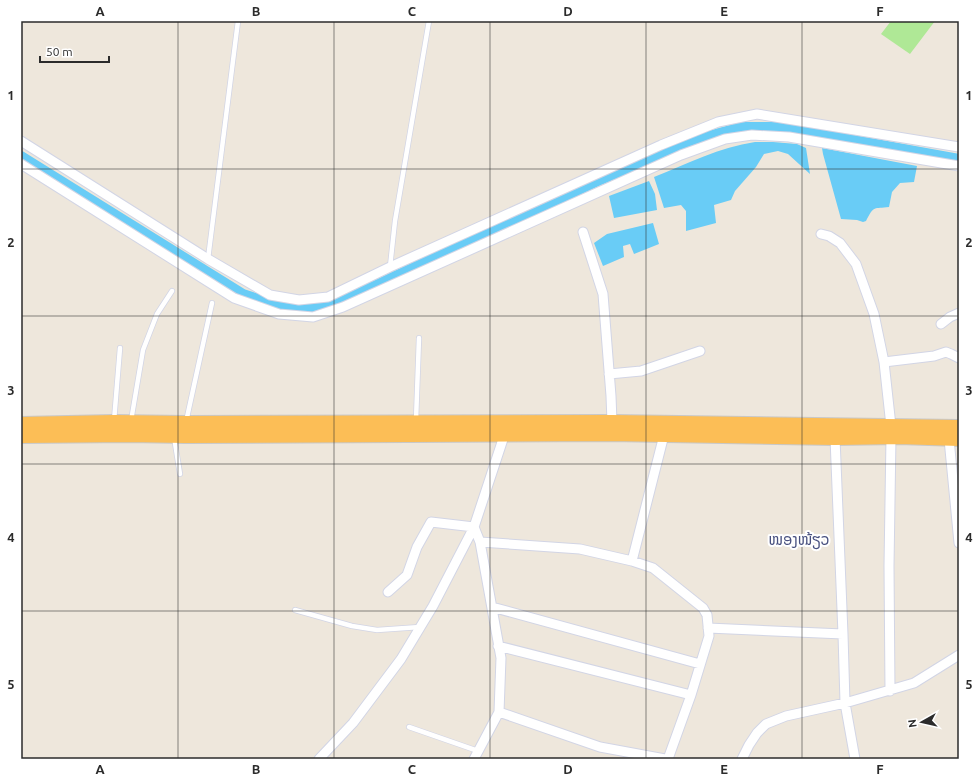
<svg xmlns="http://www.w3.org/2000/svg" width="980" height="780" font-family="Ubuntu,'Noto Sans Lao',sans-serif">
	<style>
		.green { fill: #afe896 }
		.water { fill: #69ccf6 }
		.lines { fill: none; stroke-linecap: round; stroke-linejoin: round }
		.canal { stroke: #69ccf6; stroke-width: 10 }
		.service-casing { stroke: #d2d5e5; stroke-width: 6 }
		.minor-casing { stroke: #d2d5e5; stroke-width: 11 }
		.trunk-casing { stroke: #c8c8c8; stroke-width: 16 }
		.service { stroke: #fff; stroke-width: 4.5 }
		.minor { stroke: #fff; stroke-width: 9 }
		.trunk { stroke: #fcbe56; stroke-width: 14 }
		.grid { fill: none; stroke: #2b2b2b; stroke-width: 1; stroke-opacity: 0.55 }
		.labels { text-anchor: middle; stroke-width: 4; stroke-linejoin: round; paint-order: stroke }
		.quarter-label { font-size: 15px; fill: #48507f; stroke: #fff }
		.neatline { fill: none; stroke: #2b2b2b; stroke-width: 1.5 }
		.grid-label { font-size: 13px; text-anchor: middle; font-weight: bold; fill: #2b2b2b }
	</style>
	<rect width="100%" height="100%" fill="#eee7dc"/>
	<path class="green" d="M891,21H935L910,54L881,34Z"/>
	<path class="water" d="M755,142H773L797,144L806,148L810,174L788,154L778,151L764,154L756,167L735,191L731,200L714,205L716,223L686,231V211L681,205L664,208L654,177C687,164 720,147 755,142Z
		M822,148L917,166L914,182L900,183L892,192L889,207C874,209 874,205 866,221L863,222L857,220L841,219L823,154Z
		M649,181L655,194L657,210L614,218L609,196Z
		M653,223L659,244L634,254L630,244L623,246L624,257L603,266L594,243L607,234Z"/>
	<g class="lines">
		<path class="canal" d="M21,156L243,294L277,305L311,308L348,298L598,181L705,137L741,127H781L959,159"/>
		<defs>
			<path id="service" d="M208,259L238,21
				M390,267L395,221L429,21
				M416,420L419,338
				M114,421L120,348
				M131,421L143,350L157,314L172,291
				M186,422L212,303
				M174,437L180,474
				M295,610L352,626L377,630L420,627
				M409,727L478,751"/>
			<path id="minor" d="M21,141L208,259L270,295L299,300L328,297L390,267L661,145L718,122L757,114L959,147
				M21,164L234,298L279,314L313,317L343,307L681,155L725,139L752,135L789,137L959,166
				M583,232L603,294L611,396L612,422
				M821,234L829,236L840,243L856,264L874,314L884,362L891,426
				M941,324L950,317L959,313
				M884,362L934,356L946,352L951,354L959,358
				M609,374L641,371L700,351
				M835,438L843,634L845,703L855,759
				M949,439L959,543
				M480,542L580,549L632,561L664,435
				M632,561L653,568L703,608L707,615L709,636L691,695L668,759
				M388,592L407,575L417,547L431,522L474,527L480,542L501,658L499,712L474,759
				M492,607L700,664
				M708,628L843,634
				M498,646L691,695
				M890,691L889,566L891,437
				M499,712L600,747L665,759
				M319,759L353,723L401,659L433,606L474,527L506,430
				M742,759L749,745L757,733L766,724L786,716L845,703L914,683L959,655"/>
			<path id="trunk" d="M21,424L114,422L185,423L612,422L959,427
				M21,436L130,435L185,436L611,434L835,438L899,437L959,439"/>
		</defs>
		<use href="#service" class="service-casing"/>
		<use href="#minor" class="minor-casing"/>
		<use href="#trunk" class="trunk-casing"/>
		<use href="#service" class="service"/>
		<use href="#minor" class="minor"/>
		<use href="#trunk" class="trunk"/>
	</g>
	<path class="grid" d="M178,21V759M334,21V759M490,21V759M646,21V759M802,21V759M21,169H959M21,316H959M21,464H959M21,611H959"/>
	<g class="labels">
		<g class="quarter-label">
			<text x="799" y="545">ໜອງໜ້ຽວ</text>
		</g>
	</g>
	<rect width="980" height="780" fill="none" stroke="#ffffff" stroke-width="44"/>
	<g transform="translate(922 722) rotate(262)" stroke="#ffffff" stroke-width="3" paint-order="stroke">
	<path d="M0-3L7 15L0 10L-7 15Z" fill="#2b2b2b"/>
	<text y="-6" font-size="11" font-weight="bold" text-anchor="middle" fill="#2b2b2b">N</text>
	</g>
	<path d="M40 56v6h69v-6" fill="none" stroke="#2b2b2b" stroke-width="2"/>
	<text x="46" y="56" font-size="12" fill="#2b2b2b" stroke="#ffffff" stroke-width="3" paint-order="stroke">50 m</text>
	<rect x="22" y="22" width="936" height="736" class="neatline"/>
	<g class="grid-label">
		<text x="100" y="16">A</text>
		<text x="256" y="16">B</text>
		<text x="412" y="16">C</text>
		<text x="568" y="16">D</text>
		<text x="724" y="16">E</text>
		<text x="880" y="16">F</text>
		<text x="11" y="100">1</text>
		<text x="969" y="100">1</text>
		<text x="11" y="247">2</text>
		<text x="969" y="247">2</text>
		<text x="11" y="395">3</text>
		<text x="969" y="395">3</text>
		<text x="11" y="542">4</text>
		<text x="969" y="542">4</text>
		<text x="11" y="689">5</text>
		<text x="969" y="689">5</text>
		<text x="100" y="774">A</text>
		<text x="256" y="774">B</text>
		<text x="412" y="774">C</text>
		<text x="568" y="774">D</text>
		<text x="724" y="774">E</text>
		<text x="880" y="774">F</text>
	</g>
</svg>
